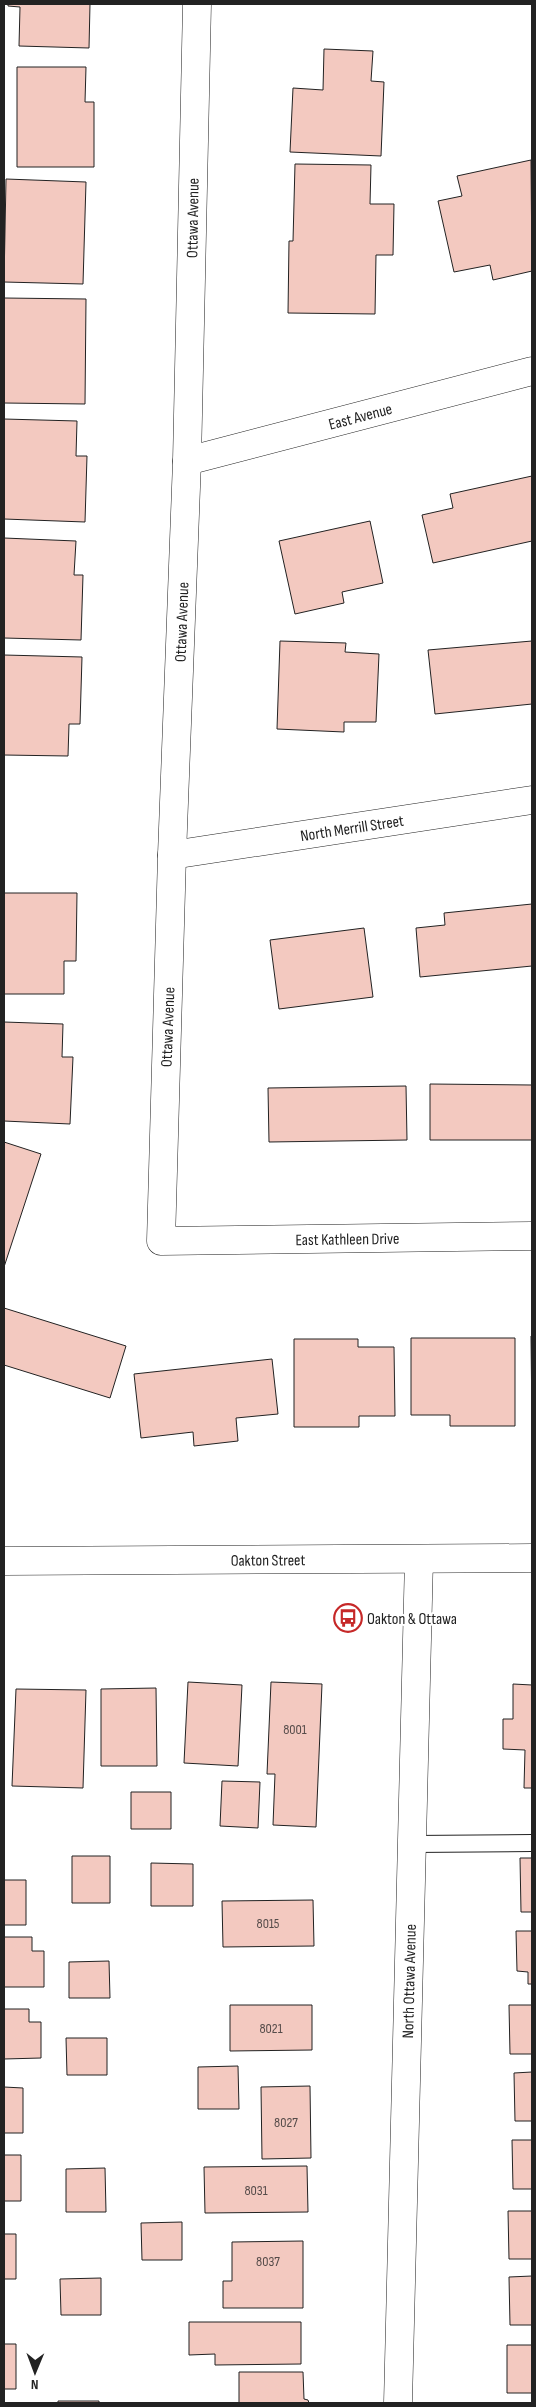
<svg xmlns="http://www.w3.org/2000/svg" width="536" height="2407" font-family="'Sofia Sans Condensed',sans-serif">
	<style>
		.building { fill: #f3c9c0; stroke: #222 }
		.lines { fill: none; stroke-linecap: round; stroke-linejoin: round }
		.service-casing { stroke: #222; stroke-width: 18 }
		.minor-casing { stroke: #222; stroke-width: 29 }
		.secondary-casing { stroke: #222; stroke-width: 29 }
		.service { stroke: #fff; stroke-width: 16 }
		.minor { stroke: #fff; stroke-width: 28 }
		.secondary { stroke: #fff; stroke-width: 28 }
		.labels { text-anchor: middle; stroke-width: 4; stroke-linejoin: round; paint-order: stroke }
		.number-label { font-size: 14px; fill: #564c4a }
		.street-label { font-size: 16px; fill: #222; stroke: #fff }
		.poi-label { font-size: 16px; fill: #222; stroke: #fff; text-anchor: start }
	</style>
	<rect width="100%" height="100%" fill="#fff"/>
	<path class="building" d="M8,4H90L89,48L19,46L20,7L8,6Z
		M324,49L373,51L371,81L384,82L381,156L290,152L293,88L323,90Z
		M17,67H86L85,102H94V167H17Z
		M531,160L532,271L493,280L490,265L454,272L438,201L462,196L457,176Z
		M295,164L371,165L370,204H394L393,255H376L375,314L288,313L289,241H293Z
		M6,179L86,182L83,284L4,282Z
		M4,298L86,299L85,404L4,403Z
		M4,419L77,421L76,456H87L85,522L4,519Z
		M532,476V541L433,563L422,515L453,508L450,494Z
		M370,521L383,583L342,592L344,603L295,614L279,541Z
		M4,538L76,541L74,575H83L81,640L4,638Z
		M280,641L346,643L345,652L379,654L376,722H344V732L277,729Z
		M532,641V704L435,714L428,650Z
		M4,655L82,657L80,724H69L68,756L4,755Z
		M4,893H77L76,961H64V994H4Z
		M532,904V966L420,977L416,928L445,925L444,913Z
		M364,928L373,997L279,1009L270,940Z
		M4,1022L63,1024L62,1057H73L70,1124L4,1121Z
		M430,1084L532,1085V1140H430Z
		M406,1086L407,1140L269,1142L268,1088Z
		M4,1142L41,1154L4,1267Z
		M4,1308L126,1346L110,1398L4,1365Z
		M531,1336H532V1424Z
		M411,1338H515V1426H450V1415H411Z
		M294,1339H358V1347H394L395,1416H359V1427H294Z
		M272,1359L278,1414L236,1418L238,1441L194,1446L193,1432L141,1438L134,1374Z
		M188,1682L242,1685L238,1766L184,1763Z
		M271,1682L322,1684L316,1827L273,1825L275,1774H267Z
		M513,1684L532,1685V1788H524L525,1750L503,1749V1719H513Z
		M156,1688L157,1766H101V1689Z
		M16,1689L86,1690L83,1788L12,1786Z
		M222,1781L260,1782L258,1828L220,1826Z
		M131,1792H171V1829H131Z
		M72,1856H110V1903H72Z
		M520,1858H532V1912H521Z
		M151,1863L193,1864V1906H151Z
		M4,1880H26V1925H4Z
		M313,1900L314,1946L223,1947L222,1901Z
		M516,1931H532V1984H528V1972L517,1971Z
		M4,1937H32V1951H44V1987H4Z
		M109,1961L110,1998H69V1962Z
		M230,2005H312V2050L230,2051Z
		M509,2005H532V2054H510Z
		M4,2009H29V2022H41V2058L4,2059Z
		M66,2038H107V2075H67Z
		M238,2066L239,2109H198V2067Z
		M532,2072V2121H515L514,2073Z
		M310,2086L311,2158L262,2159L261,2087Z
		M4,2087L23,2088V2133H4Z
		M512,2140H532V2189H513Z
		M4,2155H21V2201H4Z
		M307,2166L308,2212L205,2213L204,2167Z
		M105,2168L106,2212H66V2169Z
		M508,2211H532V2259H509Z
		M182,2222V2260H142L141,2223Z
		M4,2234H16V2279H4Z
		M303,2241V2308H223V2281H232V2242Z
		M532,2276V2325H510L509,2277Z
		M101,2278V2315H61L60,2279Z
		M189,2322H301V2364L215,2365V2354L189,2355Z
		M4,2344H16V2389H4Z
		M507,2345H532V2393H507Z
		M239,2372H303L304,2399L308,2400L309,2403H239Z
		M58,2401H99V2403H58Z"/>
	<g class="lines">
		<defs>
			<path id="service" d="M412,1844L532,1843"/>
			<g id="minor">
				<path id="s1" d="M197,4L187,461L172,855L161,1241L532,1236"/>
				<path id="s2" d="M187,461L532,371"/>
				<path id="s3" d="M172,855L532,800"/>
				<path id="s4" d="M398,2403L419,1559"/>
			</g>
			<g id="secondary">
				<path id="s5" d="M4,1561L532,1558"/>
			</g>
		</defs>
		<use href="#service" class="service-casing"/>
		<use href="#minor" class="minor-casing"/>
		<use href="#secondary" class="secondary-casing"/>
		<use href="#service" class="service"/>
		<use href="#minor" class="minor"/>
		<use href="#secondary" class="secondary"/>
	</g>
	<defs>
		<symbol id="bus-ring" viewBox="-11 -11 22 22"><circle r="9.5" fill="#fff" stroke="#c62828" stroke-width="1.5"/><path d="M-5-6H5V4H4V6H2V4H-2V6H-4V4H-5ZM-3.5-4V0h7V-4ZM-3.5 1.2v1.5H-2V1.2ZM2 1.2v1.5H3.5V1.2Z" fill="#c62828"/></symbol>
	</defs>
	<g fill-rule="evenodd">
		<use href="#bus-ring" x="332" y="1602" width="32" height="32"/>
	</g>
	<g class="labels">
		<g class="number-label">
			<text x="295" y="1734">8001</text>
			<text x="268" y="1928">8015</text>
			<text x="271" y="2033">8021</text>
			<text x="286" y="2127">8027</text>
			<text x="256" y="2195">8031</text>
			<text x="268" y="2266">8037</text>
		</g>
		<g class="street-label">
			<text transform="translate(192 218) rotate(-89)" y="6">Ottawa Avenue</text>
			<text dy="6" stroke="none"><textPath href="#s2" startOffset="179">East Avenue</textPath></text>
			<text transform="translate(181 622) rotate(-88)" y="6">Ottawa Avenue</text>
			<text dy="6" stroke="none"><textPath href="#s3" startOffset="182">North Merrill Street</textPath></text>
			<text transform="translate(167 1027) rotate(-88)" y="6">Ottawa Avenue</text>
			<text dy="6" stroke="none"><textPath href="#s1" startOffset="1424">East Kathleen Drive</textPath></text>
			<text dy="6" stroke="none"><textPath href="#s5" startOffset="264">Oakton Street</textPath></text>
			<text dy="6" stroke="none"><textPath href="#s4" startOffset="422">North Ottawa Avenue</textPath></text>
		</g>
		<g class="poi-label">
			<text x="367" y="1624">Oakton &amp; Ottawa</text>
		</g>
	</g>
	<rect width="536" height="2407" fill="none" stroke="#222222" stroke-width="10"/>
	<g transform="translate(35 2372) rotate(181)" stroke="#ffffff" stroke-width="4" paint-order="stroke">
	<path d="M0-4L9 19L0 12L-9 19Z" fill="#222222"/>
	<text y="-8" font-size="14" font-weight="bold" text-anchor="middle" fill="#222222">N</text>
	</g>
</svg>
